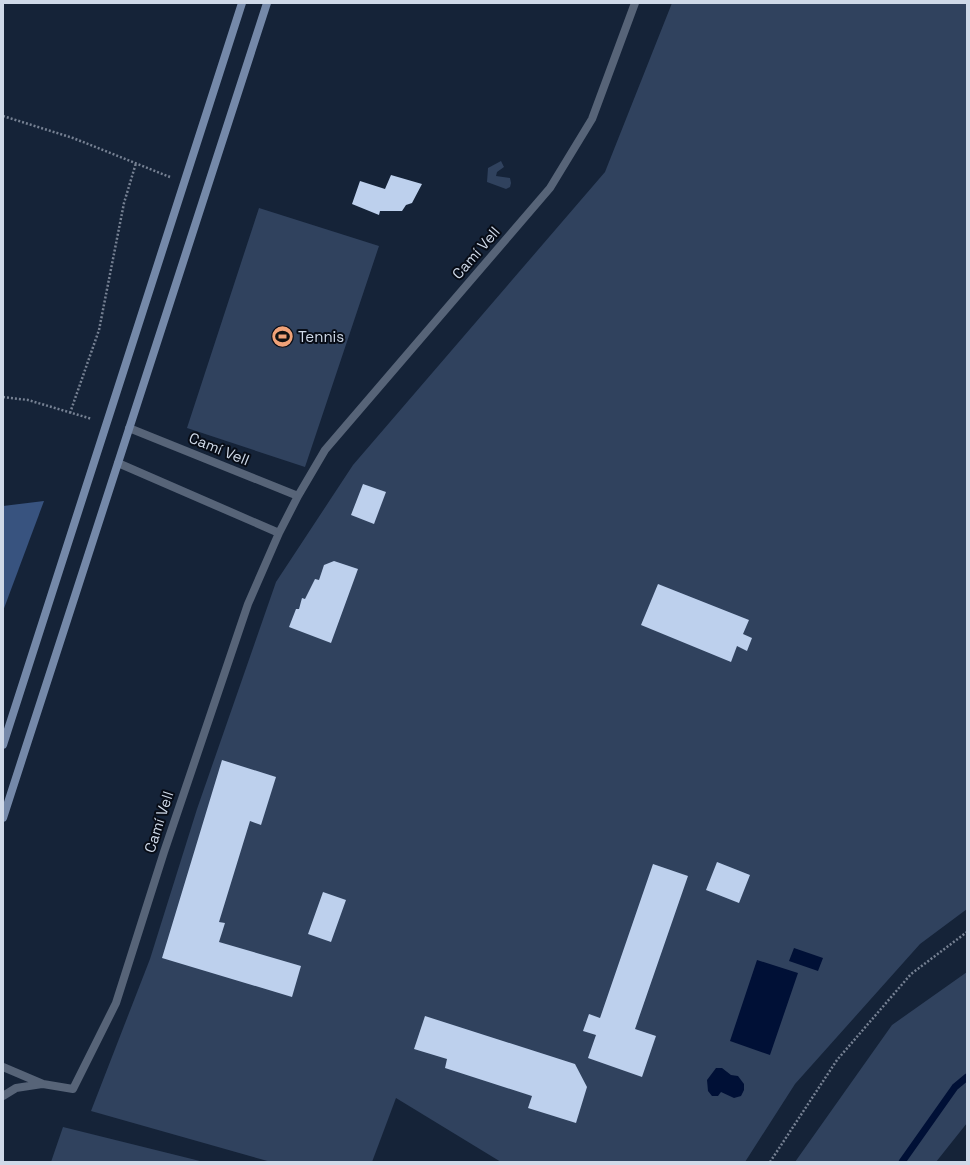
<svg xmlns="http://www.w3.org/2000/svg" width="970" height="1165" font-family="'Space Grotesk',sans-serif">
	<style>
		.green { fill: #30425e }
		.forest { fill: #38537f }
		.water { fill: #001036 }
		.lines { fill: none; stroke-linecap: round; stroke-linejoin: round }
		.stream { stroke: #001036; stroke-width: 7 }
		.building { fill: #bdd0ed }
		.path { stroke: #768193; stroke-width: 2.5; stroke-dasharray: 2 2; stroke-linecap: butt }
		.street { stroke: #576478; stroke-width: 8 }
		.secondary { stroke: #7589a9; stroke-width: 8 }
		.labels { text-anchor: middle; stroke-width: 4; stroke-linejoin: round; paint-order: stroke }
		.street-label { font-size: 15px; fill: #cfd9e8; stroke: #070c16 }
		.poi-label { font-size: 15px; fill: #cfd9e8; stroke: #070c16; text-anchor: start }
	</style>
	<rect width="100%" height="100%" fill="#152338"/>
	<path class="green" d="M672,3H967V909L920,944L795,1084L745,1162H501L396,1098L372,1162H271L91,1111L150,959L197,809L276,582L353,465L605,172Z
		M501,161L504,167L497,172L496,176L510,178L511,183L510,187L506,189L487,182L488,168Z
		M259,208L379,246L305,467L187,428Z
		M967,972V1123L936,1162H795L892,1025Z
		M63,1127L204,1162H51Z"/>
	<path class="forest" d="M44,501L3,611V506Z"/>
	<path class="water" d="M794,948L823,958L818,971L789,961Z
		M757,960L798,973L770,1055L730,1041Z
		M716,1068H722L731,1075L738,1076L744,1084V1090L741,1096L734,1098L721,1092L718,1096H712L708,1091L707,1080Z"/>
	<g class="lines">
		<path class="stream" d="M902,1162L955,1087L967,1077"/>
	</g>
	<path class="building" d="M391,175L422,184L412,203L406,205L402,211H380L379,215L352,204L360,181L385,189Z
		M363,484L386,492L374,524L351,515Z
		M334,561L358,569L331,643L289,627L296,609H299L302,598L305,599L315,579L319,580L324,565Z
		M658,584L749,620L743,634L752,638L747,651L737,646L731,662L641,625Z
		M222,760L276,777L261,825L250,821L219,922L225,923L219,942L301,966L292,997L162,958Z
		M717,862L750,875L739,903L706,890Z
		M653,864L688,876L635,1029L656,1036L642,1077L588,1058L596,1035L583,1031L589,1014L600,1018Z
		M323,892L346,900L331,942L308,934Z
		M425,1016L575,1064L587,1087L576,1123L528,1108L532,1096L445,1068L447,1059L414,1049Z"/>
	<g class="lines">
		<path class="path" d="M3,116L73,138L170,177
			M3,397L28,400L92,419
			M70,413L99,330L124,203L136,163
			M770,1162L837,1060L911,974L967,932"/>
		<path class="street" d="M129,428L298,496
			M118,463L279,533
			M3,1067L43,1084L73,1089L116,1003L164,852L248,604L279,533L298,496L325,450L550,188L592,119L635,3
			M3,1096L16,1088L42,1084"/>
		<path class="secondary" d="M3,745L242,3
			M3,818L267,3"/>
	</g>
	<defs>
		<symbol id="stadium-disc" viewBox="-11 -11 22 22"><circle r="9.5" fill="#f0a278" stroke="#070c16"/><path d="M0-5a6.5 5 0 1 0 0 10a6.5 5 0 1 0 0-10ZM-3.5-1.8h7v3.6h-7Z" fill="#111"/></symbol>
	</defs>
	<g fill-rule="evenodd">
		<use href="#stadium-disc" x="270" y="324" width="25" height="25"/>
	</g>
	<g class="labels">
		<g class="street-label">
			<text transform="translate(476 253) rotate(-49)" y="5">Camí Vell</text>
			<text transform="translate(219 449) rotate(22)" y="5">Camí Vell</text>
			<text transform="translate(159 822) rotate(-72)" y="5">Camí Vell</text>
		</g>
		<g class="poi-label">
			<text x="298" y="342">Tennis</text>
		</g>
	</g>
	<rect width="970" height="1165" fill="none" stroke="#cfd9e8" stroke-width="8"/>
</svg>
